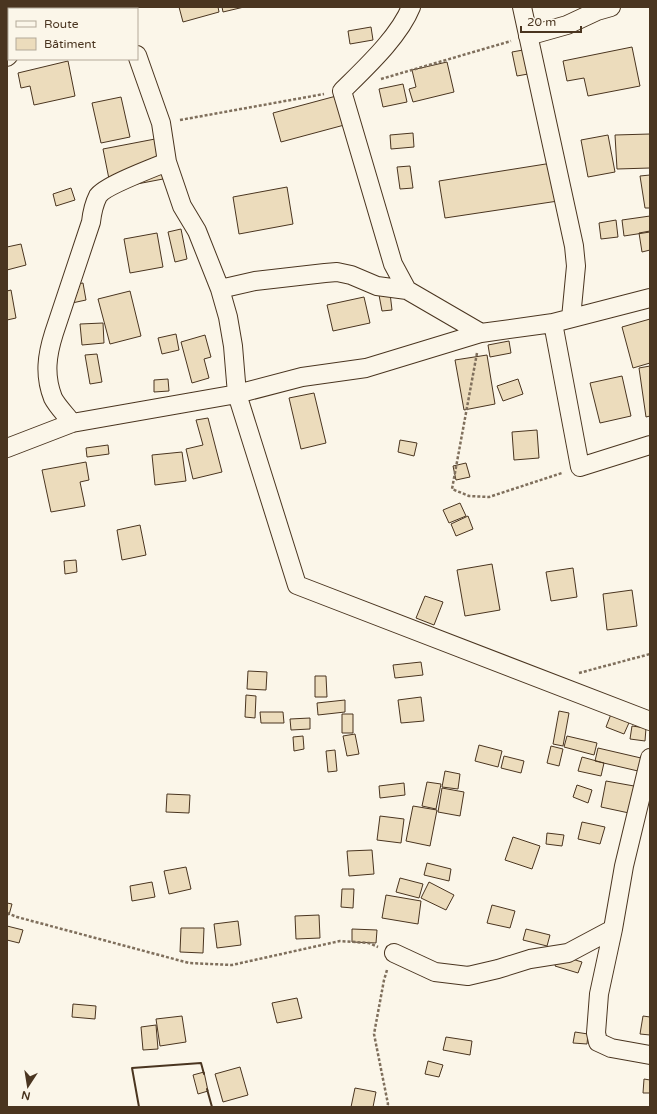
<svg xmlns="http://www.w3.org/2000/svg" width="657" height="1114" font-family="'Varela Round',sans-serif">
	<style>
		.building { fill: #ecdcbc; stroke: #4a3520 }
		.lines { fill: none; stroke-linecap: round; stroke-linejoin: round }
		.street-casing { stroke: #4a3520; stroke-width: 20 }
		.path { stroke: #7f6f5c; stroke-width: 2.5; stroke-dasharray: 3 2; stroke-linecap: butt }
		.street { stroke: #fbf6e9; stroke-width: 18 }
		.wall { stroke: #4a3520; stroke-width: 2 }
	</style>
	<rect width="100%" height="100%" fill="#fbf6e9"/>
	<path class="building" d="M179,7H218L219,12L183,22Z
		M222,7H244L223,12Z
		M371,27L373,40L350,44L348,31Z
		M632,47L640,86L588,96L584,78L567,81L563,61Z
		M523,50L528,74L517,76L512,52Z
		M68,61L75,96L34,105L30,86L21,88L18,73Z
		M447,62L454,92L413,102L409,89L416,87L412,70Z
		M403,84L407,102L383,107L379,89Z
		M340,95L348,124L281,142L273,113Z
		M121,97L130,137L101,143L92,103Z
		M413,133L414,147L391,149L390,135Z
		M650,134V168L617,169L615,135Z
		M608,135L615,172L588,177L581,140Z
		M155,139L163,179L111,189L103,149Z
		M552,163L558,201L445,218L439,181Z
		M410,166L413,188L400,189L397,167Z
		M650,175V208H645L640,176Z
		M287,187L293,224L239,234L233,197Z
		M71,188L75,200L56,206L53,194Z
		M650,216V232L624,236L622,220Z
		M616,220L618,237L601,239L599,223Z
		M181,229L187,259L175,262L168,232Z
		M650,231V250L642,252L639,233Z
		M157,233L163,267L130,273L124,239Z
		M21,244L26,265L7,270V247Z
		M83,283L86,300L72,303L69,285Z
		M11,290L16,318L7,320V291Z
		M130,291L141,336L110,344L98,299Z
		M390,293L392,310L382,311L379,295Z
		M364,297L370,323L333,331L327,305Z
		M650,319V363L633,368L622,327Z
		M103,323L104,343L82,345L80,324Z
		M176,334L179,350L162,354L158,338Z
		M205,335L211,357L204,359L209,378L192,383L181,342Z
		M509,341L511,353L490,357L488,345Z
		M97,354L102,382L90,384L85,355Z
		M487,355L495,404L464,410L455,360Z
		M650,366V416L646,417L639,368Z
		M622,376L631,416L600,423L590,383Z
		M168,379L169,391L154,392V380Z
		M518,379L523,394L503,401L497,386Z
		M314,393L326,443L301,449L289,398Z
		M208,418L222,472L193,479L186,449L203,445L196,420Z
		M537,430L539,458L514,460L512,432Z
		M400,440L417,443L414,456L398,452Z
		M108,445L109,454L87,457L86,448Z
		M182,452L186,481L155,485L152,455Z
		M86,462L89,480L80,482L85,506L51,512L42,470Z
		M466,463L470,477L456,480L453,466Z
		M460,503L466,516L449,523L443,510Z
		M468,516L473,529L456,536L451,524Z
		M140,525L146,555L122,560L117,530Z
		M76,560L77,572L65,574L64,561Z
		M492,564L500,610L465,616L457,570Z
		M573,568L577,597L551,601L546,572Z
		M632,590L637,626L607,630L603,594Z
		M425,596L443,602L434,625L416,618Z
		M421,662L423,675L395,678L393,665Z
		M248,671L267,672L266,690L247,689Z
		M315,676H326L327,697H315Z
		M246,695L256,696L255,718L245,717Z
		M421,697L424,721L401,723L398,700Z
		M345,700V712L318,715L317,703Z
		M613,709L632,716L624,734L606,727Z
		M559,711L569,713L563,746L553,744Z
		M260,712H283L284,723H261Z
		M342,714H353V733H342Z
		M310,718V729L291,730L290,719Z
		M632,726L646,728L645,741L630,739Z
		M355,734L359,754L347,756L343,736Z
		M303,736L304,749L294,751L293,737Z
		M567,736L597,743L594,755L564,747Z
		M479,745L502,751L498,767L475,761Z
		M551,746L563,749L559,766L547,763Z
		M598,748L641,758L638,771L595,761Z
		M335,750L337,771L328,772L326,751Z
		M504,756L524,761L521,773L501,768Z
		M582,757L604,763L601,776L578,771Z
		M445,771L460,774L458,789L442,787Z
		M606,781L634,786L629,813L601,807Z
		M427,782L441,784L436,809L422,806Z
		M404,783L405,795L380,798L379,786Z
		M577,785L592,790L588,803L573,797Z
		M442,788L464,792L460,816L438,812Z
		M167,794L190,795L189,813L166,812Z
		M413,806L437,810L430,846L406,841Z
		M380,816L404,819L401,843L377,840Z
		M582,822L605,827L600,844L578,839Z
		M547,833L564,835L562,846L546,844Z
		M513,837L540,846L532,869L505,860Z
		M372,850L374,874L349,876L347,851Z
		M427,863L451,869L449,881L424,875Z
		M186,867L191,889L169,894L164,871Z
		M400,878L423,884L419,898L396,892Z
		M152,882L155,897L132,901L130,886Z
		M429,882L454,895L446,910L421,898Z
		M342,889H354L353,908L341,907Z
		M386,895L421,901L418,924L382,918Z
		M7,903L12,904L9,915L7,914Z
		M492,905L515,911L510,928L487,923Z
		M319,915L320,938L296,939L295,916Z
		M238,921L241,945L217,948L214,924Z
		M7,926L23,930L19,943L7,940Z
		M181,928H204L203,953L180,952Z
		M352,929L377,930L376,943L352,942Z
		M526,929L550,935L547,946L523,940Z
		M559,955L582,962L578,973L555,966Z
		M297,998L302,1018L277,1023L272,1003Z
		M73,1004L96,1006L95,1019L72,1017Z
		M182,1016L186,1042L160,1046L156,1019Z
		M643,1016L650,1017V1035L640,1034Z
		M156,1025L158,1049L143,1050L141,1027Z
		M575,1032L588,1034L587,1044L573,1043Z
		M446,1037L472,1041L470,1055L443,1050Z
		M428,1061L443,1065L439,1077L425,1074Z
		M240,1067L248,1095L223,1102L215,1074Z
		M204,1072L208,1091L198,1094L193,1075Z
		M644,1079L650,1080V1093H643Z
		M355,1088L376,1092L373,1107H351Z"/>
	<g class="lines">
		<defs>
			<path id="street" d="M120,7L121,9
				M411,7C399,37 365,68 342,91L393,264L407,290L481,333
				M522,7L574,246L576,266L571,318
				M79,9L83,7
				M528,36L567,25L597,11L611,7
				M137,55L161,123L167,162L182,206L197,231L220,289L228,317L233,346L237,394L297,585L650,721
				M7,57L9,55
				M220,289L255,281L325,273L337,272L351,275L377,286L407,290
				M553,323L580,467L650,445
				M72,423C67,416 57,406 53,398C44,375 47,355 54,333L91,222C92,213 94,204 98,196C104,186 155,167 167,162
				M7,448L72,423L237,394L302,377L366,368L481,333L553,323L650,298
				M613,929L599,994L596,1033L598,1042L611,1048L650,1055
				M394,953L435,972L468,976L498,969L530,959L568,953L613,929L624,866L650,758"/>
		</defs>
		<use href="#street" class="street-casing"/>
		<path class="path" d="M381,79L511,41
			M180,120L324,94
			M477,353L452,489L469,496L489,497L562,473
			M579,673L650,654
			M7,913L17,917L189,963L232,965L340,941L369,943L378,947
			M387,970L384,980L374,1034L388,1104L387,1107"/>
		<use href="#street" class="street"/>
		<path class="wall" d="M207,1089L212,1107
			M139,1107L132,1068L201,1063L204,1074"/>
	</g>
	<rect width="657" height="1114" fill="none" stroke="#4a3520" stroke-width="16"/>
	<rect x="8" y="8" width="130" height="52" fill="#fbf6e9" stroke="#b4a999"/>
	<rect x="16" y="21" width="20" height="6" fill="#fbf6e9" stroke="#b4a999"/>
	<text x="44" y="28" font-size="12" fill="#4a3520">Route</text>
	<rect x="16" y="38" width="20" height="12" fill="#ecdcbc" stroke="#b4a999"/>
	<text x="44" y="48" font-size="12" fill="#4a3520">Bâtiment</text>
	<g transform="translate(28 1086) rotate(192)" stroke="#fbf6e9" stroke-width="3" paint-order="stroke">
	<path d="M0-3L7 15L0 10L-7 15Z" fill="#4a3520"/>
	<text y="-6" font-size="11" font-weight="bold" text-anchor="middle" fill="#4a3520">N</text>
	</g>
	<path d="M521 26v6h60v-6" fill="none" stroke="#4a3520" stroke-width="2"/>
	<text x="527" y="26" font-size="12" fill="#4a3520" stroke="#fbf6e9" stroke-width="3" paint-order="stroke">20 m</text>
</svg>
